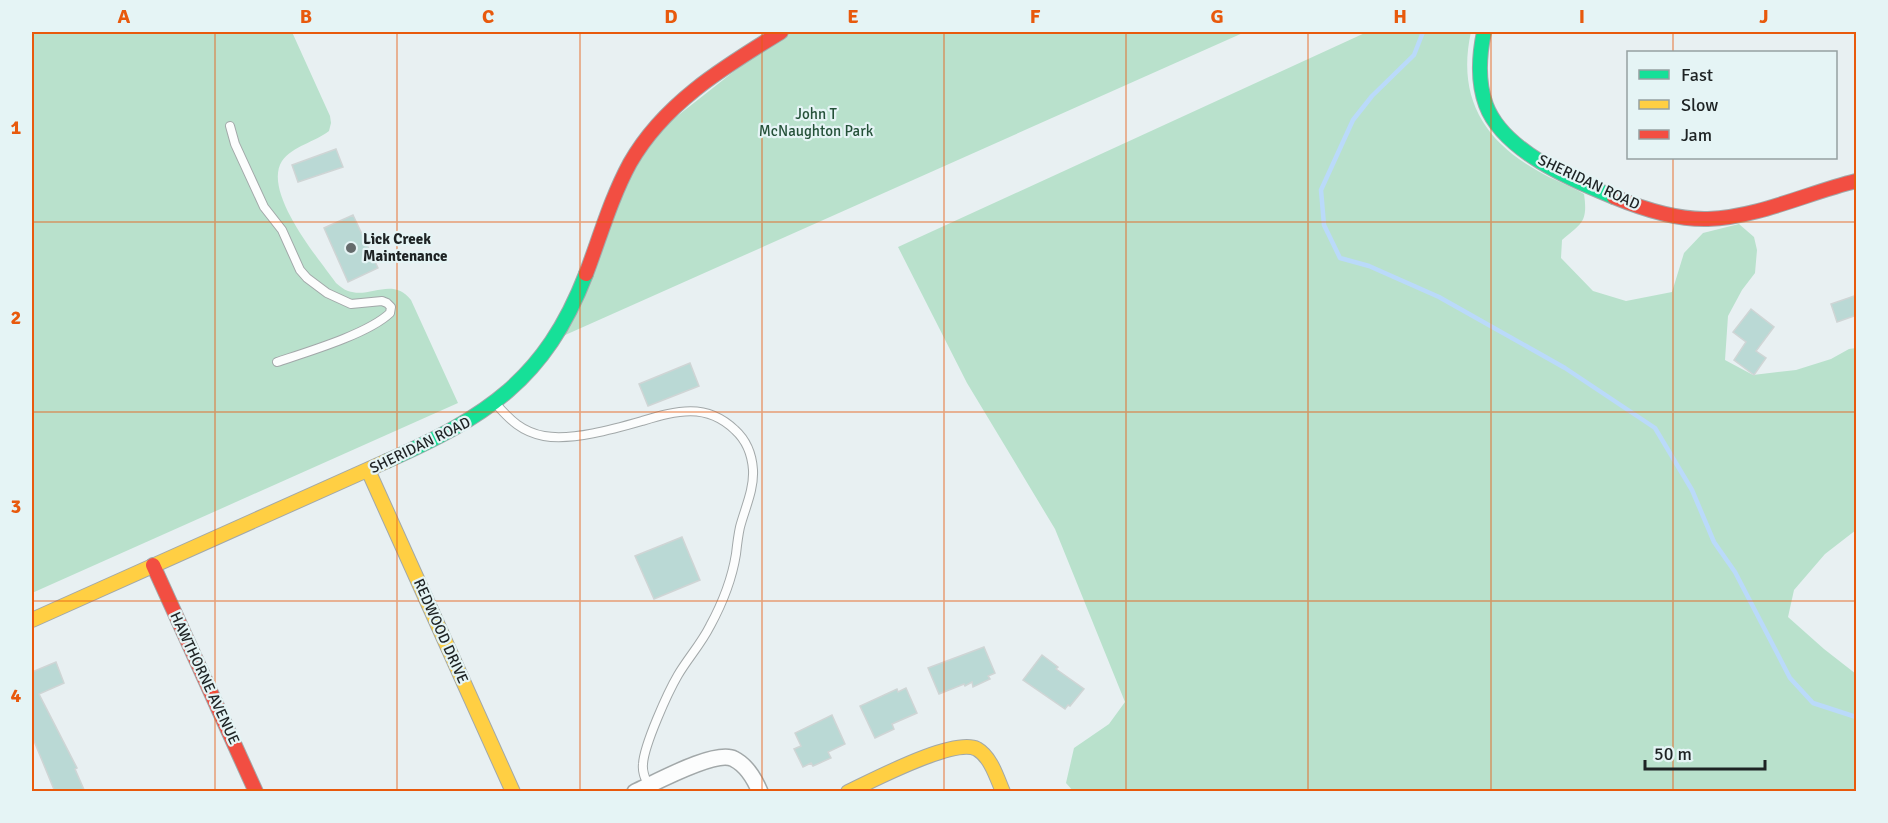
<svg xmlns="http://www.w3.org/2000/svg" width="1888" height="823" font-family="Signika,sans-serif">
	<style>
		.green { fill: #b9e1cc }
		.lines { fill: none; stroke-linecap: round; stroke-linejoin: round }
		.stream { stroke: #badafa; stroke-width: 4.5 }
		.building { fill: #bad9d5; stroke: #cfd5d5; stroke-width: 1.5 }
		.lane-casing { stroke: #a2a8a9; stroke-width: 10 }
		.street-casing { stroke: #a2a8a9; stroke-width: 18 }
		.fast-casing { stroke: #a2a8a9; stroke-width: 16 }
		.slow-casing { stroke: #a2a8a9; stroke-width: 16 }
		.jam-casing { stroke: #a2a8a9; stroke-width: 16 }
		.lane { stroke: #fcfdfd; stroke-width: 8 }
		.street { stroke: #fcfdfd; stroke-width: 15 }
		.fast { stroke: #16e098; stroke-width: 14 }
		.slow { stroke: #ffcf43; stroke-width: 14 }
		.jam { stroke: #f24e42; stroke-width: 14 }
		.grid { fill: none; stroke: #e8590c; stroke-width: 1.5; stroke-opacity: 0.55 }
		.poi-dot { fill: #656b6c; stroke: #e5f4f5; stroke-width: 2 }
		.labels { text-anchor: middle; stroke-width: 4.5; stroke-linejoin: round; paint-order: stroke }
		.park-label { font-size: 15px; fill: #255139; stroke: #e5f4f5 }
		.street-label { font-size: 15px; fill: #1e2324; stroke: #e5f4f5 }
		.poi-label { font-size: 15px; font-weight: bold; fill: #1e2324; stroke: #e5f4f5; text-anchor: start }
		.neatline { fill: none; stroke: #e8590c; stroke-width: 2 }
		.grid-label { font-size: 20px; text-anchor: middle; font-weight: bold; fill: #e8590c }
	</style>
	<rect width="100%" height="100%" fill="#e8f0f2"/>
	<path class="green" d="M32,32H292L330,116L331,123L329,131C315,142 293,146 282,161C262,192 319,259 336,283C340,286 344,290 348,291C370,299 392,276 411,300L458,403L32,593Z
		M784,32H1245L554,340L643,143Z
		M1367,32H1471C1457,95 1482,140 1538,171C1553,180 1569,185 1584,194C1588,222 1582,223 1562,240L1561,258L1593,291L1626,301L1672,292L1684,253L1703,233L1739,224L1754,237L1757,250L1755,273L1742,290L1728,316L1725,360L1753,375L1796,370L1831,359L1849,349L1856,348V530L1825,554L1794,590L1788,617L1824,649L1856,674V791H1073L1066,783L1074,748L1109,724L1125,702L1055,529L967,383L898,247Z"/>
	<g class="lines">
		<path class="stream" d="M1423,32L1414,55L1372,96L1353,120L1321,190L1324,225L1340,258L1369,266L1439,297L1565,368L1655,428L1692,490L1714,542L1735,572L1790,678L1813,703L1856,717"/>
	</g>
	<path class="building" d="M336,149L343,167L298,182L292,165Z
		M353,215L378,268L348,282L324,228Z
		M1857,295V315L1837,322L1831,304Z
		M1751,309L1774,327L1756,351L1766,358L1754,375L1734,360L1746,342L1733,332Z
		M690,363L699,386L648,406L639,384Z
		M682,537L700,580L654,599L635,556Z
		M984,647L995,673L988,676L990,679L973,687L972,682L965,686L964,684L939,694L928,668Z
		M1042,655L1058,667L1056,669L1084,689L1070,706L1068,705L1065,709L1023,680Z
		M56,662L64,683L39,694L77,768L75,769L85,792H55L32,736V672Z
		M906,688L917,713L892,724L894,729L875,738L860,706L897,689L898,692Z
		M832,715L845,744L828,752L831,758L813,766L811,763L803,767L794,749L801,746L795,733Z"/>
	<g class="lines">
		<defs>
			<path id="lane" d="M230,126L235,144L264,207L282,230L300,270L307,278L327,293L351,304L382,301L387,303L391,307L390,313C368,334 307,352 277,362
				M496,404C510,420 522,432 544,436C572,441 614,429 642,421C676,411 706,402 735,430C746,440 752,455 753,470C754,490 745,508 740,527C738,536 737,545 736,554C732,579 722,604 710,626C701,644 688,658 678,675C668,692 644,745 643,764C642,772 645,778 648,785"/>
			<path id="street" d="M635,792C655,783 716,749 734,759C746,765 755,780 760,792"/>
			<path id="fast" d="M1484,32C1479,56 1477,81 1486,105C1503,151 1572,180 1614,197
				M387,461C486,417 545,380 586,274"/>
			<path id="slow" d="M368,470L513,792
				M32,620L387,461
				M848,792C872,781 954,737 977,749C991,757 997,778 1003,792"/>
			<path id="jam" d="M1614,197C1643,209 1677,220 1708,219C1759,217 1807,193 1856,181
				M586,274C600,237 611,198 630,163C664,103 724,67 781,32
				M153,565L256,792"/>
		</defs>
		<use href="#lane" class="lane-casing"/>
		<use href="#street" class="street-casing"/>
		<use href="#fast" class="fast-casing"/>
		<use href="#slow" class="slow-casing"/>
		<use href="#jam" class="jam-casing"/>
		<use href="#lane" class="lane"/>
		<use href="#street" class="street"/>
		<use href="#fast" class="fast"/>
		<use href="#slow" class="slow"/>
		<use href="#jam" class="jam"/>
	</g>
	<path class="grid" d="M215,32V792M397,32V792M580,32V792M762,32V792M944,32V792M1126,32V792M1308,32V792M1491,32V792M1673,32V52M1673,158V792M32,222H1856M32,412H1856M32,601H1856"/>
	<circle class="poi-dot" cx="351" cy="248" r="6"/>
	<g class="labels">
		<g class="park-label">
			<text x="816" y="119">John T<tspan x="816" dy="17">McNaughton Park</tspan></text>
		</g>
		<g class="street-label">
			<text transform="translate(1589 182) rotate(25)" y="5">SHERIDAN ROAD</text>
			<text transform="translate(420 445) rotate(-26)" y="5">SHERIDAN ROAD</text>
			<text transform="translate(441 631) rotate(66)" y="5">REDWOOD DRIVE</text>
			<text transform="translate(205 678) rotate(65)" y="5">HAWTHORNE AVENUE</text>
		</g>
		<g class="poi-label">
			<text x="363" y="244">Lick Creek<tspan x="363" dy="17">Maintenance</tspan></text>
		</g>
	</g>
	<rect width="1888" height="823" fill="none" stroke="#e5f4f5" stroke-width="66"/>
	<rect x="1627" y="51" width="210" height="108" fill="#e5f4f5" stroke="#95a0a1" stroke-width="1.5"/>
	<rect x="1639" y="70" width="30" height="9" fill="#16e098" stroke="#95a0a1" stroke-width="1.5"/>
	<text x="1681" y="81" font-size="18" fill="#1e2324">Fast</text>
	<rect x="1639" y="100" width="30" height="9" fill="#ffcf43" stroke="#95a0a1" stroke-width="1.5"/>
	<text x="1681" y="111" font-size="18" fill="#1e2324">Slow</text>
	<rect x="1639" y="130" width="30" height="9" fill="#f24e42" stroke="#95a0a1" stroke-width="1.5"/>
	<text x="1681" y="141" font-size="18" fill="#1e2324">Jam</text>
	<path d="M1645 760v9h120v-9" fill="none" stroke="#1e2324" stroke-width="3"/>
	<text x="1654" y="760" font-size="18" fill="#1e2324" stroke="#e5f4f5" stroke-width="4.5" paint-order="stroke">50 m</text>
	<rect x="33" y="33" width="1822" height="757" class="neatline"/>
	<g class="grid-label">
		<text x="124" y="23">A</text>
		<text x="306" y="23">B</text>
		<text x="488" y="23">C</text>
		<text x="671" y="23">D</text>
		<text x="853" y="23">E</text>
		<text x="1035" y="23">F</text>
		<text x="1217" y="23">G</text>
		<text x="1400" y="23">H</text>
		<text x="1582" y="23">I</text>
		<text x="1764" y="23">J</text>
		<text x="16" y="134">1</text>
		<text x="16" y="324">2</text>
		<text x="16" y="513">3</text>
		<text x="16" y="702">4</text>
	</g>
</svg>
